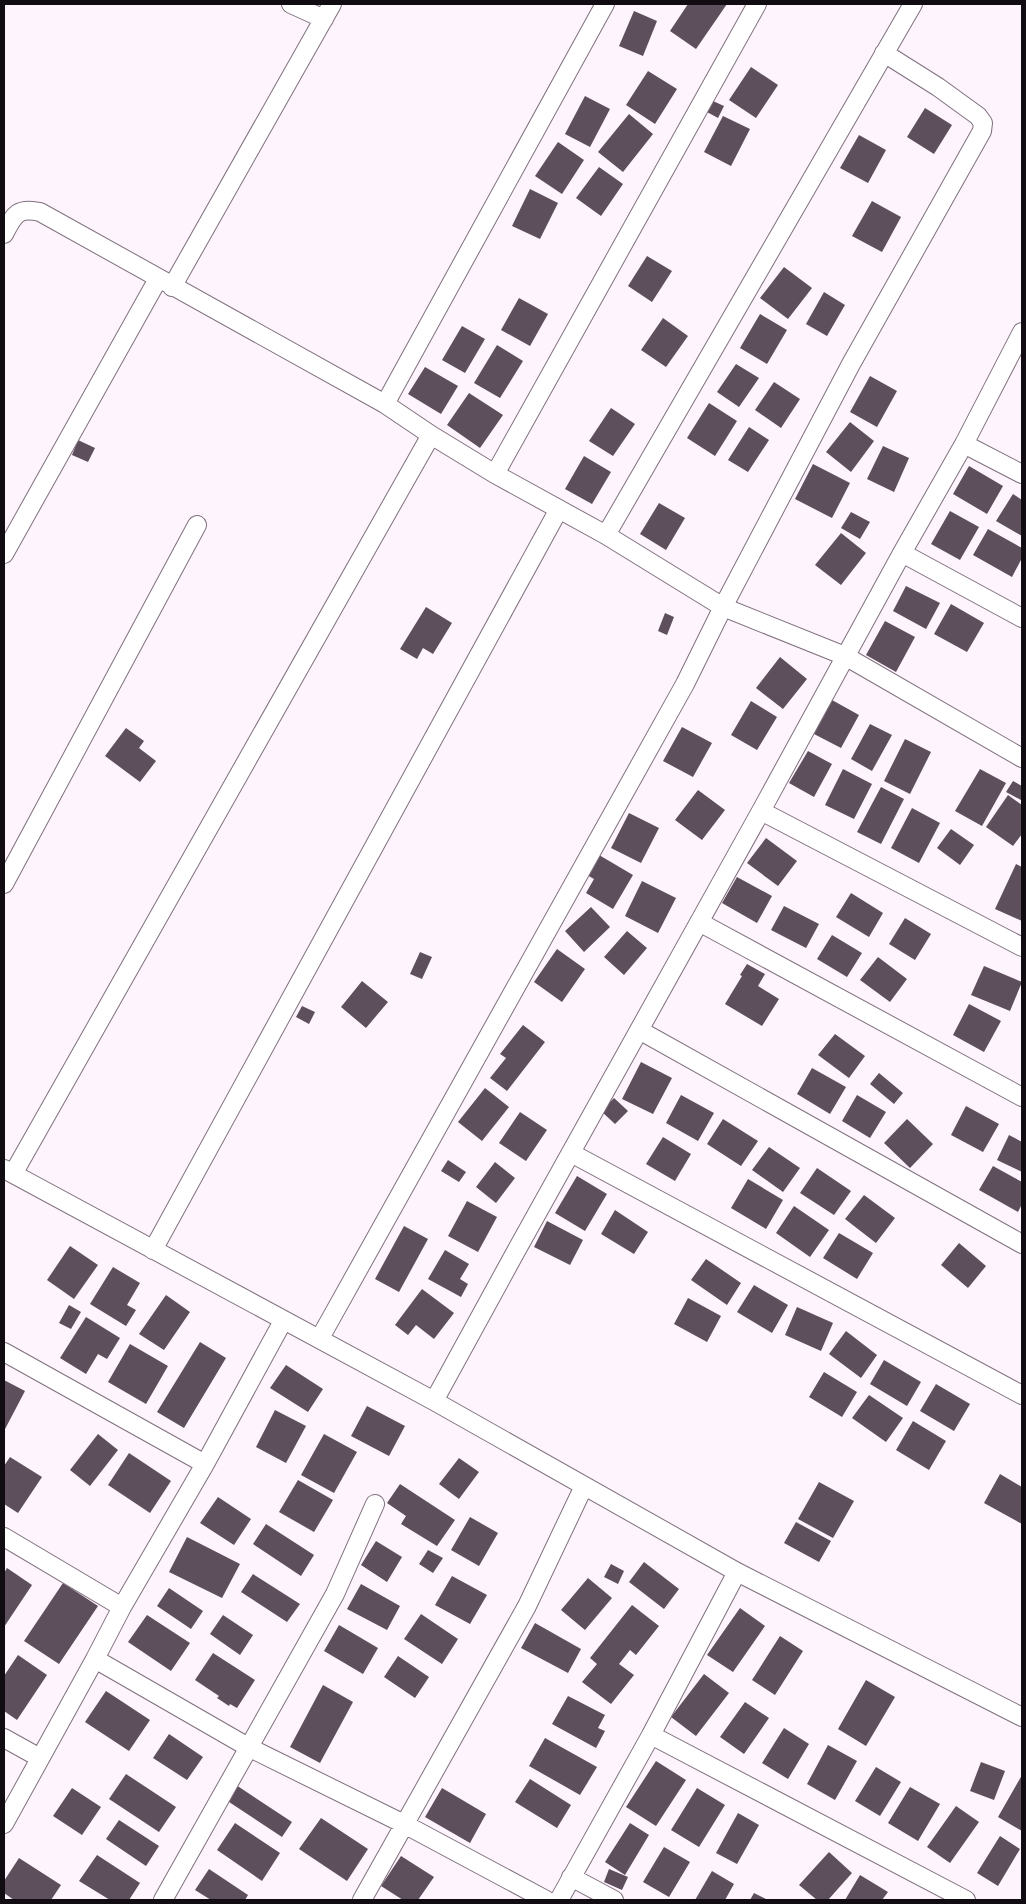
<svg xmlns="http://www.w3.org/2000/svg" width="1026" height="1904" font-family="'Varela Round',sans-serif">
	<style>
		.building { fill: #5d4f5c }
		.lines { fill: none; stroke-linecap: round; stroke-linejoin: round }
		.minor-casing { stroke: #7f707e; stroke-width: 20 }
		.minor { stroke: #fff; stroke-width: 18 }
	</style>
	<rect width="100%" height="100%" fill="#fef4fd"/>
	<path class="building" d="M688,4H727L696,49L670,31Z
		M634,11L657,21L643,56L619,46Z
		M751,67L778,85L756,118L729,100Z
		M648,71L677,89L655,124L626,105Z
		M585,96L610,109L590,147L565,134Z
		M713,101L724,106L718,118L707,112Z
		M925,108L952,125L934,154L907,137Z
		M629,114L653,134L623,172L598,152Z
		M723,116L750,129L731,166L704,152Z
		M859,135L886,150L868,183L840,168Z
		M558,142L584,160L562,194L535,176Z
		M599,167L623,184L601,216L576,198Z
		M530,189L558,203L540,239L512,226Z
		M872,201L901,217L882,252L852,236Z
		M647,256L672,271L652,302L628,286Z
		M784,267L812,288L788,319L760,298Z
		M824,292L845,305L827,336L806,324Z
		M519,298L548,314L530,346L501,330Z
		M760,314L787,330L767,364L740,348Z
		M663,318L688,336L666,367L641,350Z
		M462,326L485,339L465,373L442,360Z
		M497,345L523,361L500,398L474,383Z
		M736,364L759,378L739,407L717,392Z
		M425,367L458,386L441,414L408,394Z
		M870,376L897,391L877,427L850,412Z
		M774,382L800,399L781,428L755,410Z
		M469,393L503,415L480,448L447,425Z
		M709,403L737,421L715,456L687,438Z
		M611,408L635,424L613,456L589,441Z
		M850,422L874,441L851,472L826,452Z
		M749,427L769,440L748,472L728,460Z
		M78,440L95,448L88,462L72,455Z
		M883,446L909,458L894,492L867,479Z
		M584,456L611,472L592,504L565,489Z
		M813,464L850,483L832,518L795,499Z
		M969,466L1003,486L987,514L953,494Z
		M1013,494L1022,500V536L996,521Z
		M659,503L685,518L666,550L640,534Z
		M950,511L979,527L960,560L931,544Z
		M851,512L870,522L860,539L841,528Z
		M988,529L1022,548V558L1012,577L973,555Z
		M841,533L866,553L841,585L815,565Z
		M906,586L940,603L926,629L893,611Z
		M951,604L984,623L967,652L934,634Z
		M426,607L452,623L433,654L423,648L417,659L400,649Z
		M665,613L674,617L667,635L658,631Z
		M885,621L915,637L896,672L866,655Z
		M780,657L807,679L783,709L756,688Z
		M832,700L859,715L841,748L814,734Z
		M751,701L777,717L757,750L731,735Z
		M870,724L892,735L872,771L851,759Z
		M682,727L712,743L693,777L663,761Z
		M126,728L144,741L139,748L156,761L140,782L105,756Z
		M905,739L931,752L910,794L884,781Z
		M808,751L832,764L814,797L789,783Z
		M843,769L872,784L854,819L825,805Z
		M980,769L1006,783L982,826L955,811Z
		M1013,781L1022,786V797L1021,800L1006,792Z
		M881,787L904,799L881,844L857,832Z
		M698,790L725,810L702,840L675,820Z
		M1008,795L1022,805V834L1013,846L986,827Z
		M912,808L940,823L919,863L891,848Z
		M629,813L659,828L641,863L611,848Z
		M951,829L974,845L960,865L937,848Z
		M766,838L797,861L778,886L747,863Z
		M599,855L633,875L613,909L586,893L594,879L587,875Z
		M1016,864L1022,867V921L995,909Z
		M737,877L772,896L757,923L722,903Z
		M642,881L676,898L658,933L625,916Z
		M851,893L883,913L869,937L836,917Z
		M784,906L819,924L806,948L771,930Z
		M591,907L610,927L584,952L565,931Z
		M905,918L931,934L915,960L889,944Z
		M627,931L647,948L624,975L604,957Z
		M832,935L862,953L847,977L817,959Z
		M557,949L585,969L562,1002L534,982Z
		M420,952L432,957L422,979L410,974Z
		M878,957L907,979L890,1002L860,980Z
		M747,964L765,974L758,986L779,999L762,1026L725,1004L742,976L740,975Z
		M984,966L1022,982L1010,1011L971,995Z
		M362,981L388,1002L366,1028L341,1007Z
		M969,1004L1001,1021L984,1052L953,1035Z
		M302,1006L315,1012L309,1024L296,1017Z
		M523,1025L545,1042L507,1091L490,1078L506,1058L500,1054Z
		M835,1034L865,1056L849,1078L818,1055Z
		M641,1062L672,1078L653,1114L622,1099Z
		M812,1068L846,1087L830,1114L797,1094Z
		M879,1073L903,1093L894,1104L870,1084Z
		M485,1088L509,1107L482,1141L458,1122Z
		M681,1095L714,1113L698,1141L666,1123Z
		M857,1095L886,1112L870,1138L842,1121Z
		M614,1098L628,1111L615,1124L601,1111Z
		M966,1106L999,1124L983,1152L951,1135Z
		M520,1112L547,1130L526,1161L499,1143Z
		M723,1119L758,1141L741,1166L707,1144Z
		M907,1119L933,1144L910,1168L884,1143Z
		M1009,1135L1022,1142V1172L997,1160Z
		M663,1137L691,1154L675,1181L646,1164Z
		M769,1147L800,1168L783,1192L752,1170Z
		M448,1160L466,1172L459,1182L441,1171Z
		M495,1162L515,1178L496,1203L476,1187Z
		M993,1166L1022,1182V1204L1018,1212L979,1190Z
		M817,1168L851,1191L834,1215L800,1193Z
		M577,1176L607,1194L585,1231L555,1213Z
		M748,1179L783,1200L766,1229L731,1208Z
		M864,1195L895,1218L876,1243L845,1219Z
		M467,1201L497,1217L478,1252L448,1236Z
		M794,1206L829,1230L810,1257L776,1233Z
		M615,1210L648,1232L634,1254L601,1234Z
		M547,1221L583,1240L570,1265L534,1247Z
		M404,1226L428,1239L399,1292L375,1279Z
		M839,1233L873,1253L857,1279L823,1258Z
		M959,1243L986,1266L968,1288L941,1265Z
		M70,1246L98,1265L74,1299L47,1280Z
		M445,1250L469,1264L460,1279L468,1284L461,1297L428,1279Z
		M706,1259L741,1283L727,1305L691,1280Z
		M113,1267L140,1283L127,1305L136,1310L126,1326L90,1304Z
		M754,1285L788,1305L772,1333L737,1312Z
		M422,1289L454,1313L434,1339L416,1325L408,1335L395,1325Z
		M166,1295L190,1312L164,1350L139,1334Z
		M688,1298L721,1316L707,1342L674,1324Z
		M69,1305L81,1312L71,1329L59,1323Z
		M797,1307L833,1323L821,1351L785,1335Z
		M86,1317L120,1338L107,1359L98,1354L86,1374L60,1358Z
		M846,1331L877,1355L861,1378L829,1354Z
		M200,1342L226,1358L184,1428L157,1412Z
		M130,1344L168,1366L146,1404L108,1382Z
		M884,1360L921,1382L907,1406L870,1384Z
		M286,1365L323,1389L308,1412L270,1388Z
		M824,1372L857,1392L842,1417L809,1397Z
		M4,1380L25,1391L4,1431Z
		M936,1384L970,1404L954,1431L920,1411Z
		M869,1395L903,1418L886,1442L852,1418Z
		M367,1406L405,1426L389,1456L351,1436Z
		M275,1410L306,1426L286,1463L256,1447Z
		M913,1421L946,1441L929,1470L896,1450Z
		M98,1434L118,1450L90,1486L70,1470Z
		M324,1434L357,1452L334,1493L301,1475Z
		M129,1453L171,1481L150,1513L108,1485Z
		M10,1457L42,1477L18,1513L4,1504V1466Z
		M459,1458L479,1472L459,1499L439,1484Z
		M1000,1474L1022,1487V1524L984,1503Z
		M298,1480L333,1500L314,1532L279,1512Z
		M819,1482L854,1501L833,1538L798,1519Z
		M400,1484L455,1520L437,1546L401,1524L406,1516L387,1503Z
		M218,1497L251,1519L234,1545L200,1523Z
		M470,1517L498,1533L479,1566L451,1550Z
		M796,1522L831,1541L819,1562L784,1543Z
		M266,1524L314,1555L301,1576L253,1544Z
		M187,1537L240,1564L222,1598L169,1572Z
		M376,1541L402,1557L387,1582L361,1565Z
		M428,1550L443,1558L433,1573L419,1564Z
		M644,1562L679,1589L664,1609L629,1582Z
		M611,1564L624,1571L618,1584L604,1577Z
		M7,1568L32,1585L4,1627V1573Z
		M253,1574L300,1604L287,1622L241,1592Z
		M452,1576L487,1595L470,1624L435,1605Z
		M588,1578L612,1598L585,1630L561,1610Z
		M63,1583L98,1606L59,1664L24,1641Z
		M361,1584L400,1606L387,1630L347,1609Z
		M169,1588L203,1611L191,1629L157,1606Z
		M632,1605L659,1626L636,1655L630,1650L619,1664L634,1675L611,1704L582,1682L597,1664L590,1658Z
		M740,1608L765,1626L733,1672L707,1655Z
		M421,1614L458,1639L442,1664L404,1639Z
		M147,1615L190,1643L171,1671L128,1642Z
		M223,1615L253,1635L240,1655L210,1634Z
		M535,1623L581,1649L568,1673L521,1648Z
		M339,1625L378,1648L363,1674L324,1651Z
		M780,1636L803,1651L775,1695L752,1680Z
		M213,1653L255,1680L237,1708L230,1704L229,1706L217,1698L219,1696L195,1680Z
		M18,1655L47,1675L17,1720L4,1711V1676Z
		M398,1656L429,1677L415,1698L384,1677Z
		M704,1674L729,1693L696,1736L671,1717Z
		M866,1680L895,1697L866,1746L838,1729Z
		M323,1685L353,1702L320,1763L290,1747Z
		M106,1691L150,1720L129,1751L85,1722Z
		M568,1696L605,1715L598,1728L605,1731L596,1748L552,1724Z
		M745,1702L769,1718L744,1754L720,1737Z
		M784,1728L809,1744L788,1779L762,1763Z
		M169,1734L203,1757L187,1780L153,1758Z
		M545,1738L597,1767L580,1795L529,1766Z
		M828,1745L857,1761L835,1800L807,1784Z
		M656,1761L686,1780L656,1826L626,1807Z
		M981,1762L1005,1771L994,1800L970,1791Z
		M876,1767L901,1782L880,1816L855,1801Z
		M126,1774L176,1807L159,1832L109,1799Z
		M1022,1775V1831L998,1817Z
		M530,1779L571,1805L557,1828L515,1802Z
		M233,1783L292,1822L282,1837L223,1798Z
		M910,1787L940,1804L918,1841L888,1823Z
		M72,1788L101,1807L82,1835L53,1816Z
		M442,1788L486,1814L470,1843L425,1817Z
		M697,1788L725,1805L699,1847L671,1830Z
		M956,1806L979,1822L950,1863L927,1847Z
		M738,1813L759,1825L737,1864L716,1853Z
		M321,1818L368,1849L347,1881L299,1849Z
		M119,1820L159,1846L146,1866L106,1839Z
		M235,1823L280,1853L262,1881L217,1850Z
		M630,1823L649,1835L625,1875L605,1862Z
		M1000,1836L1020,1849L998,1886L977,1873Z
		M664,1847L690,1862L669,1897L643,1882Z
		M829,1852L852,1873L828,1900H817L799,1885Z
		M97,1855L140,1883L129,1900H110L79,1881Z
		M401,1856L434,1877L418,1900H403L381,1886Z
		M19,1858L61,1885L51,1900H14L4,1893V1881Z
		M209,1869L248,1895L245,1900H211L195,1890Z
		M609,1869L628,1877L622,1890L604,1882Z
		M712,1871L734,1884L725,1900H695Z
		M860,1875L888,1892L882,1900H845Z
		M754,1893L768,1900H750Z"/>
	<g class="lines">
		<defs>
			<path id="minor" d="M291,4L324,19
				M4,234C14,215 17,207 40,212L385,404L431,435L495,474L606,535L723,607L845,656L1022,758
				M172,287L332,4
				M385,404L605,4
				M964,444L1022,474
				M495,474L757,4
				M606,535L913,4
				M902,553L1022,618
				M4,554L158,279
				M761,811L1022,947
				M4,884L197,525
				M699,922L1022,1097
				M639,1030L1022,1244
				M571,1153L1022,1395
				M4,1169L434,1401L737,1572L1022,1717
				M13,1174L431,435
				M153,1250L559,509
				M320,1338L685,684L723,607L851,364L982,131L983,123L978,116L938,87L884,53
				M4,1352L205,1464
				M434,1401L515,1253L761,811L902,553L964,444L1022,332
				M4,1537L122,1607
				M95,1659L248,1747L404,1824L546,1900
				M651,1735L966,1900
				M4,1738L40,1758
				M4,1824L95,1659L122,1607L205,1464L283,1321
				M571,1877L614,1900
				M163,1900L335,1594L375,1504
				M362,1900L527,1606L584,1486
				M559,1900L651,1735L737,1572"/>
		</defs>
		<use href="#minor" class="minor-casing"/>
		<use href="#minor" class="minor"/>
	</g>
	<rect width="1026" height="1904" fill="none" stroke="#110c11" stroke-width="10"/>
</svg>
